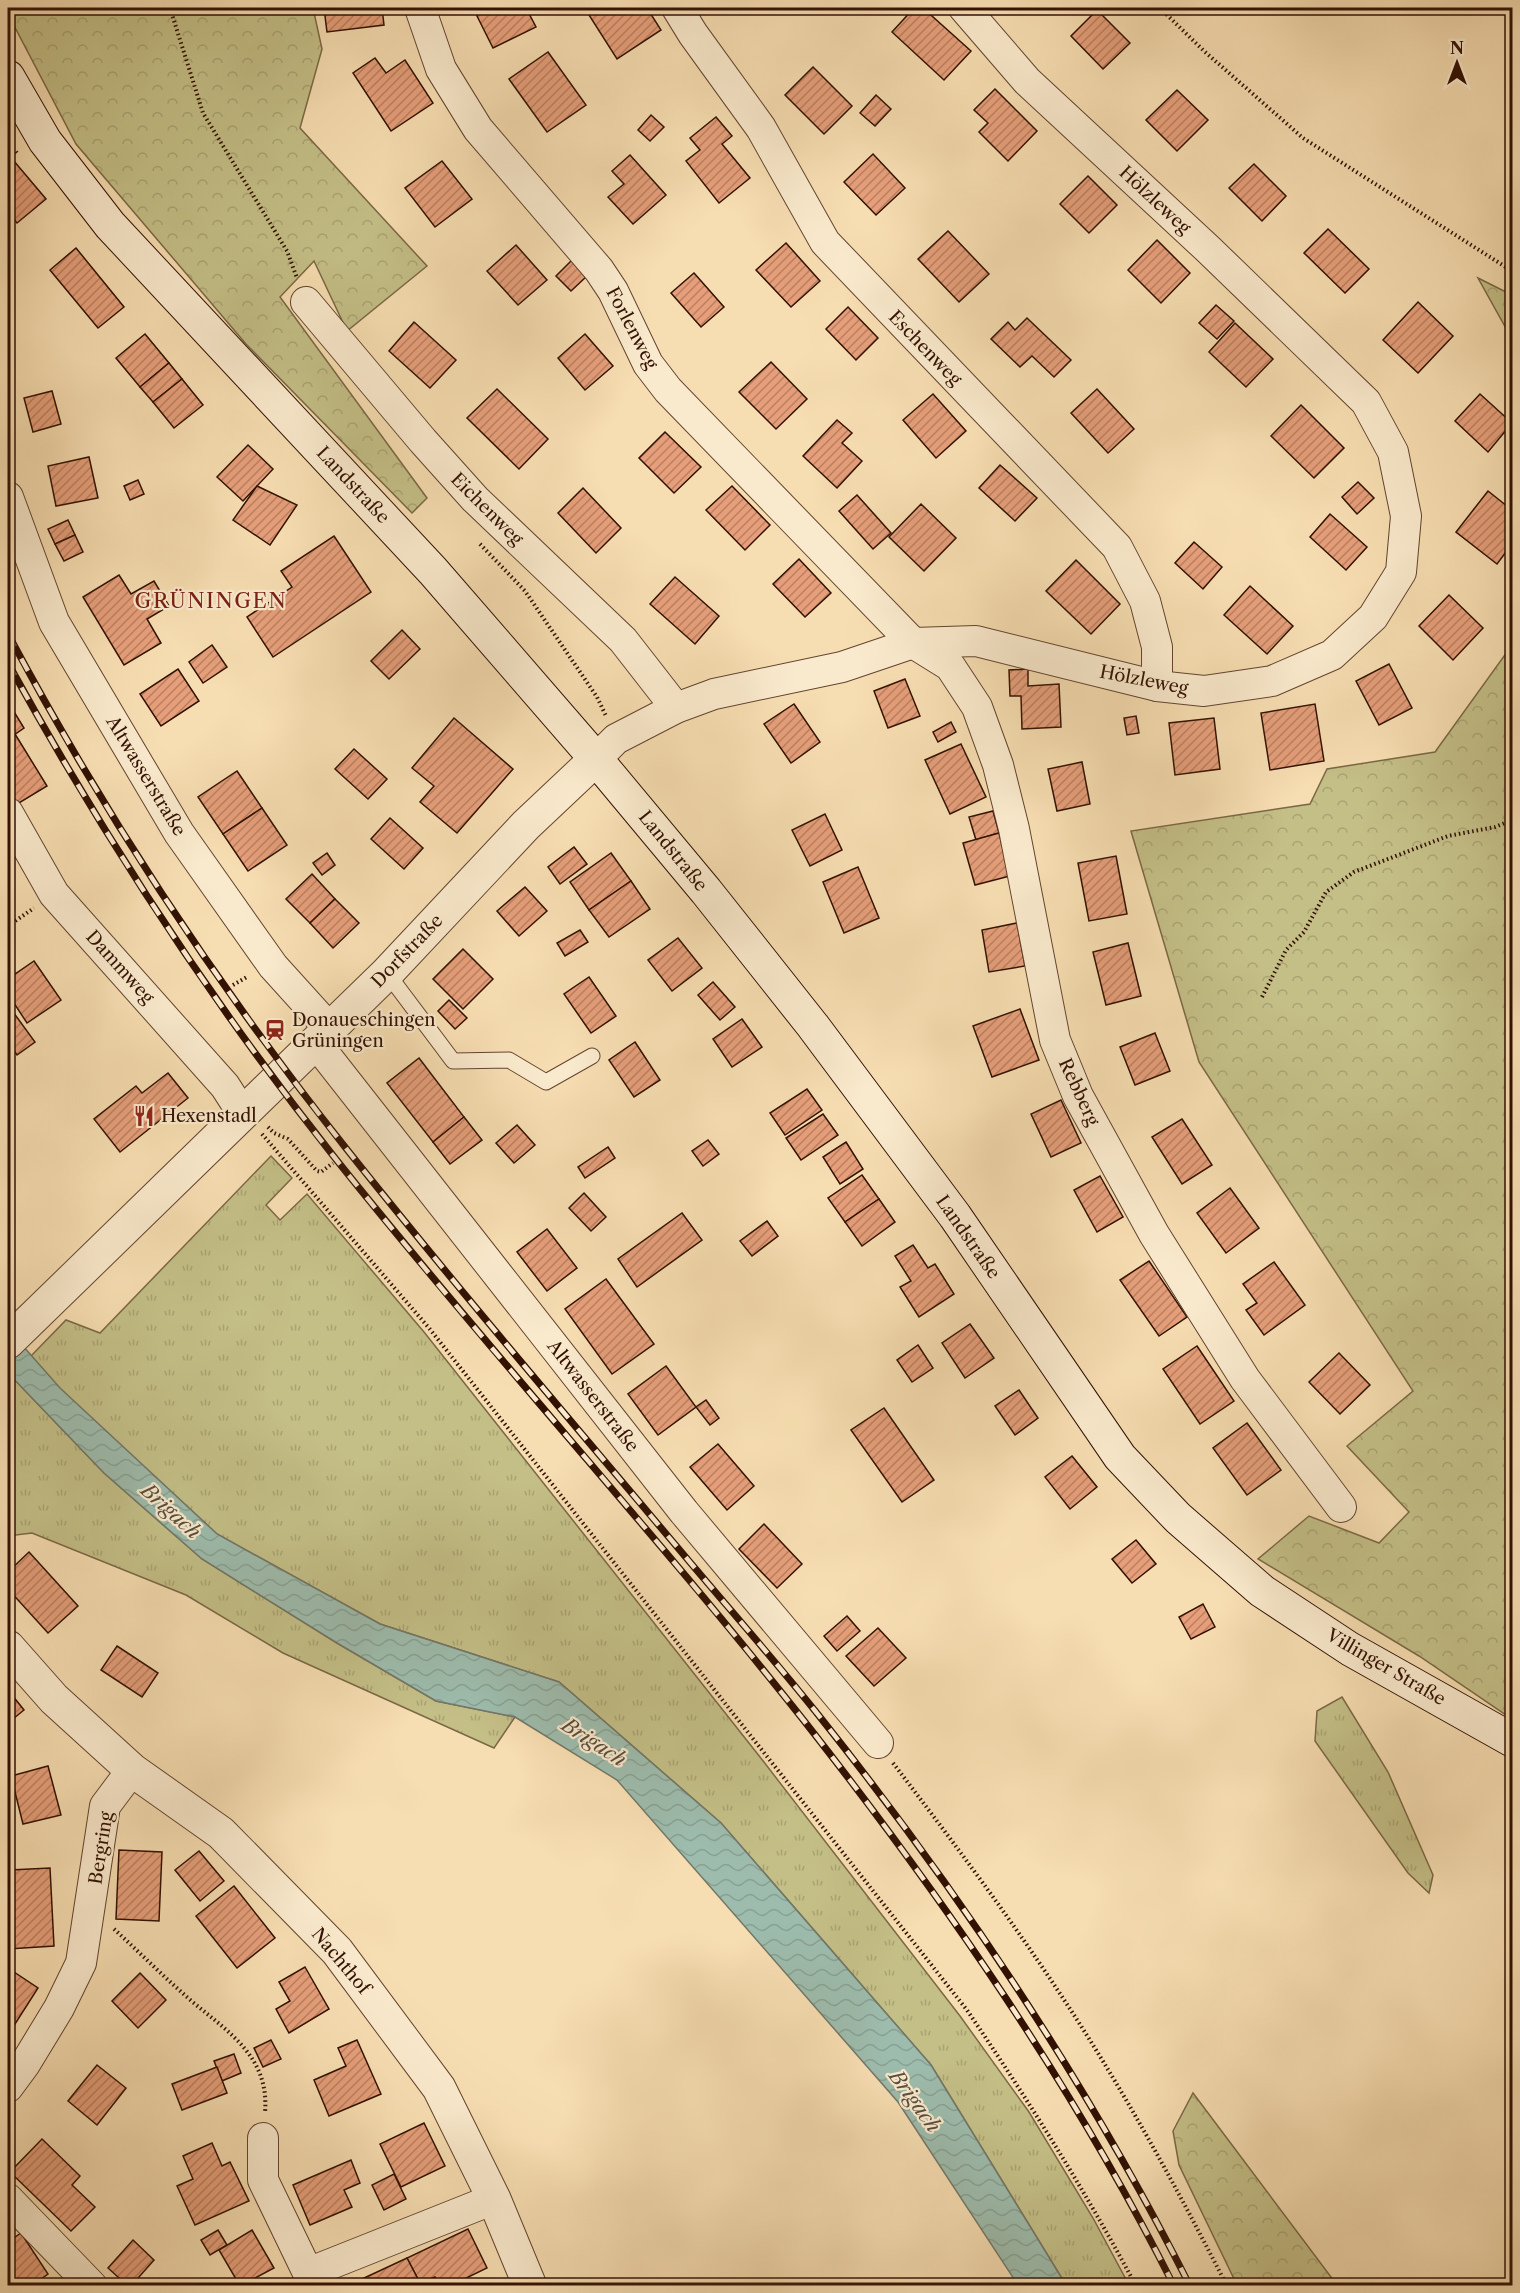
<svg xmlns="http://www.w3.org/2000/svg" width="1520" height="2293" font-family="'Libre Caslon Text',serif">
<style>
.grass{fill:url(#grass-tufts);stroke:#7b6845;stroke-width:1.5}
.forest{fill:url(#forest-crowns);stroke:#7b6845;stroke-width:1.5}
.water{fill:url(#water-waves);stroke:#727869;stroke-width:1.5}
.building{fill:url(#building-hatch);stroke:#321103;stroke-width:1.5}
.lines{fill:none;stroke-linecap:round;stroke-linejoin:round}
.service-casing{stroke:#63442f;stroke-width:17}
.minor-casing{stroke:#63442f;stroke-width:32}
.tertiary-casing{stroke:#63442f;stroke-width:35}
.secondary-casing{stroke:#321103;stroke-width:35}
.path{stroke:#321103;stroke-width:4;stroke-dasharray:1.5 3;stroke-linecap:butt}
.service{stroke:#faeacd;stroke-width:15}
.minor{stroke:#faeacd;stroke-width:30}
.tertiary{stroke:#faeacd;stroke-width:33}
.secondary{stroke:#faeacd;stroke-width:33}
.rail-casing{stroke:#321103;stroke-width:7}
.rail{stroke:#faeacd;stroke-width:4.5;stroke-dasharray:14;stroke-linecap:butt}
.labels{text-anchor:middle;stroke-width:4.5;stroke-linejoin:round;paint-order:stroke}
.street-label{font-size:18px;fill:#321103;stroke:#faeacd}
.poi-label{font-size:18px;fill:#321103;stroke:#faeacd;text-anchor:start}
.water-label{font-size:20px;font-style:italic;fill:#574d3e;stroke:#faeacd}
.quarter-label{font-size:21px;letter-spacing:1.5px;fill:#7a1f14;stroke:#faeacd}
</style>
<defs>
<pattern id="grass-tufts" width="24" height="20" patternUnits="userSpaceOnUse" patternTransform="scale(1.5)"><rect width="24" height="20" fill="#c4bf87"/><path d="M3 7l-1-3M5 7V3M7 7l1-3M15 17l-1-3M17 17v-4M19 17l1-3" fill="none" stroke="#a9a373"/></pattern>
<pattern id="forest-crowns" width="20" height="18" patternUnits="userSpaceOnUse" patternTransform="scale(1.5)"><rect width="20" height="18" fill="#c4bf87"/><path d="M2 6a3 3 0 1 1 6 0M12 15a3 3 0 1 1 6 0" fill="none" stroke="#a9a373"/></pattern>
<pattern id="water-waves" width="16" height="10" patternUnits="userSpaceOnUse" patternTransform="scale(1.5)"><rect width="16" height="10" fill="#9dbcad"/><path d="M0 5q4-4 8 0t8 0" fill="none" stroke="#88a193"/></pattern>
<pattern id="building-hatch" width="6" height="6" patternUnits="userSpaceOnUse" patternTransform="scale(1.5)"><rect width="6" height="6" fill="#e69f7a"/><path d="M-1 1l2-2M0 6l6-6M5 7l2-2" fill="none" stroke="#bb8062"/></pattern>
</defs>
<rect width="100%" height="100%" fill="#f7deb2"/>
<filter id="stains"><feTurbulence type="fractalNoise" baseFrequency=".00333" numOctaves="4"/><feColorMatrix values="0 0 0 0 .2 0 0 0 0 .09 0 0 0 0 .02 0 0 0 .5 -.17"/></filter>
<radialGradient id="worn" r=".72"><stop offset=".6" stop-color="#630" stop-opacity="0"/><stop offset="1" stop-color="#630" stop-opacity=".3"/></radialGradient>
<!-- grass -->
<g class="grass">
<polygon points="271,1156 292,1178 266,1205 280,1220 307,1194 424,1332 760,1757 960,2016 1029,2112 1093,2218 1129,2285 1066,2285 931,2065 721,1823 559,1682 380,1624 217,1534 59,1388 31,1356 66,1320 100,1333"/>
<polygon points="13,1378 104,1473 202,1559 337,1643 436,1701 515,1717 494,1748 283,1653 186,1595 32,1533 8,1536 8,1384"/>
<polygon points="1342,1697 1388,1772 1433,1875 1429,1893 1408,1873 1315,1741 1317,1711"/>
</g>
<!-- forest -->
<g class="forest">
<polygon points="8,8 313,8 322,49 300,128 427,266 347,331 314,261 280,297 427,498 412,513 246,344 76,144 8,14"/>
<polygon points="1478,278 1512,295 1512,339"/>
<polygon points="1512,645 1512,1719 1419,1656 1258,1559 1309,1516 1379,1543 1409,1512 1347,1446 1413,1391 1199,1062 1131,831 1310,804 1327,769 1435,752"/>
<polygon points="1193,2093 1337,2285 1237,2285 1179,2165 1173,2131"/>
</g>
<!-- water -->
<polygon class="water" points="8,1329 60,1388 217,1534 380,1624 559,1682 721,1823 931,2065 1066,2285 1018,2285 898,2102 617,1780 515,1717 436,1701 337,1643 202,1559 104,1473 8,1373"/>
<!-- building -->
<g class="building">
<polygon points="324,8 382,8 384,25 327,32"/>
<polygon points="473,8 526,8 536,27 493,48"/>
<polygon points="601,8 647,8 661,30 617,59 589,15"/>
<polygon points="914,8 923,8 971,51 944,80 892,32"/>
<polygon points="1097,10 1130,43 1103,69 1071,36"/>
<polygon points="548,52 586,105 547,132 509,79"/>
<polygon points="375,58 386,73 405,60 433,103 391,131 353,73"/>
<polygon points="813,67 852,106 824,134 785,95"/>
<polygon points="995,89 1037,131 1008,161 979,132 988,123 974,110"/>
<polygon points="1177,90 1208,120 1177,151 1146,120"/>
<polygon points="876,95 891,109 875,126 860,113"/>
<polygon points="651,115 664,127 650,141 638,130"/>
<polygon points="716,117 732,136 722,144 750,178 719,203 686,161 700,150 690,138"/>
<polygon points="8,154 46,199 17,223 8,212"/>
<polygon points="873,154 905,188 876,215 844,182"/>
<polygon points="630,155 666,195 633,224 608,197 624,184 612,171"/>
<polygon points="442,161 472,199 435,227 405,188"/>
<polygon points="1254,164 1286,196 1262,221 1229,188"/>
<polygon points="1088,176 1117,205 1089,233 1060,204"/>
<polygon points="1328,229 1369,269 1345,293 1304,253"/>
<polygon points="948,231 989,274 959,302 918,259"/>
<polygon points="1157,240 1190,273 1161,303 1128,270"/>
<polygon points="786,243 820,281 791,307 756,270"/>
<polygon points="516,245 547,280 518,305 487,271"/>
<polygon points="76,248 124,307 98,328 50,270"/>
<polygon points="572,260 587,276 571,291 556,276"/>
<polygon points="694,273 724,307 701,327 671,293"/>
<polygon points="1418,302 1453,336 1418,373 1383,340"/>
<polygon points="1216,305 1234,321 1217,339 1199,323"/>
<polygon points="848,307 878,338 856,360 826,329"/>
<polygon points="1027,318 1071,360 1054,377 1032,356 1020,367 991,339 1008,322 1015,330"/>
<polygon points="414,322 456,360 430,388 389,351"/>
<polygon points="1235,323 1273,359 1246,387 1209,352"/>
<polygon points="145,334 169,363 140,387 116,358"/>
<polygon points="585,334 613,366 585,390 558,358"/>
<polygon points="771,362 807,399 776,429 739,392"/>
<polygon points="169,363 182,379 153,402 140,387"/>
<polygon points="182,379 203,405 174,428 153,402"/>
<polygon points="497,389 548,439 519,469 467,418"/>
<polygon points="1097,389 1134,429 1108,453 1071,413"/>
<polygon points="52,391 61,424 33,432 24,398"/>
<polygon points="933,394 966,431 936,458 903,420"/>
<polygon points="1480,394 1512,423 1488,452 1455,421"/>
<polygon points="1301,405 1344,448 1314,478 1271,436"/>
<polygon points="837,420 852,433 842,443 862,461 837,488 803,456"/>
<polygon points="665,432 701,467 674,493 639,458"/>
<polygon points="248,445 273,469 243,501 217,477"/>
<polygon points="89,457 98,498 56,506 48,466"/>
<polygon points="1000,465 1037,498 1015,521 979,488"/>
<polygon points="138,480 144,494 130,500 124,486"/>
<polygon points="1358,482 1374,498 1357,514 1342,497"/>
<polygon points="257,486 297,505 270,545 233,520"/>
<polygon points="732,486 770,525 745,550 706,510"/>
<polygon points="583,488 621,528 596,553 558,513"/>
<polygon points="1488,491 1512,510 1512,544 1497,564 1456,532"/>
<polygon points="857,495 891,533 873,549 839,511"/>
<polygon points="921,504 956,538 924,571 889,537"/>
<polygon points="1330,514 1367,547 1346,570 1310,537"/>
<polygon points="68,520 75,535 55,544 48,529"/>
<polygon points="75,535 83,552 64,561 55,544"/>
<polygon points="334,536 371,592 273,657 247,617 292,587 281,571"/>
<polygon points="1194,542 1222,567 1203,589 1175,563"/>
<polygon points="799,559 831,593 805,617 773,584"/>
<polygon points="1076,560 1120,604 1091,634 1046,591"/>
<polygon points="119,575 131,594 154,581 169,606 147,619 161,643 124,665 83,597"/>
<polygon points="675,577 719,616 695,644 650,604"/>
<polygon points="1250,586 1293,626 1267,654 1224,615"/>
<polygon points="1449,595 1483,628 1453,660 1419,626"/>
<polygon points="402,630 420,649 389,679 371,661"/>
<polygon points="212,645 227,667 203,683 189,662"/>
<polygon points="1389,664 1412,708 1379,725 1356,681"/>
<polygon points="178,669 199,701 161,726 140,694"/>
<polygon points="1028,669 1028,686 1059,684 1061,727 1022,729 1021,696 1010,696 1009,670"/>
<polygon points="905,679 920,716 888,728 874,691"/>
<polygon points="8,702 24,728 8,739"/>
<polygon points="794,704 820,742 791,763 764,724"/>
<polygon points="1315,704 1324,761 1270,770 1261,713"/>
<polygon points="1136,716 1139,733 1127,735 1124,718"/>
<polygon points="454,718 513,769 457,833 420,802 434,786 412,768"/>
<polygon points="1214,718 1220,769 1175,775 1169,723"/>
<polygon points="951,722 956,732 938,742 933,732"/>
<polygon points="15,734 47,786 14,806 8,795 8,739"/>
<polygon points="961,744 986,797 950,814 925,760"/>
<polygon points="354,749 387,779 368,799 335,769"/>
<polygon points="1082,762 1090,804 1057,811 1048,769"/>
<polygon points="237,771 262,808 223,834 198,797"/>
<polygon points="262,808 287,845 248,871 223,834"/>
<polygon points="993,811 999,833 976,840 969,817"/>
<polygon points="825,814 842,850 810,866 792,830"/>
<polygon points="390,818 423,848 404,869 371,839"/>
<polygon points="999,833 1010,876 975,885 963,843"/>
<polygon points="574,847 587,864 560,884 548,867"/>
<polygon points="327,853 335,865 322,875 313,863"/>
<polygon points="611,853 631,881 589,910 570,882"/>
<polygon points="1116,856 1127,914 1089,921 1078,863"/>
<polygon points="858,867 879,918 844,933 823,882"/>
<polygon points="312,874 335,899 310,923 286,899"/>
<polygon points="631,881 650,909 609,937 589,910"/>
<polygon points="525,887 547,911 519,936 497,911"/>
<polygon points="335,899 359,923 333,948 310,923"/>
<polygon points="1017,923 1025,966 989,972 982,930"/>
<polygon points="580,930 588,942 565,956 557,943"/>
<polygon points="678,938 702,968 672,991 648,960"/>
<polygon points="1128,943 1141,996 1106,1005 1093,952"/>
<polygon points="463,949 493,979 463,1009 433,979"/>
<polygon points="34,961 61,1000 27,1023 8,994 8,979"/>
<polygon points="589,977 616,1016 591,1033 564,994"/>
<polygon points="713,982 735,1007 720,1020 698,995"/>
<polygon points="449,1000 467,1018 455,1029 438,1011"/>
<polygon points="8,1005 35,1042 17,1055 8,1042"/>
<polygon points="1020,1009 1039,1060 992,1077 973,1026"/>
<polygon points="742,1019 762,1047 732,1067 713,1039"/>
<polygon points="1155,1033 1170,1071 1135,1085 1120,1047"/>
<polygon points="635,1042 660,1080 634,1097 609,1060"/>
<polygon points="419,1058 464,1117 433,1142 387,1083"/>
<polygon points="168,1073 188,1098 120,1152 94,1119 136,1086 142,1093"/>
<polygon points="807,1089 822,1110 785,1135 770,1113"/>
<polygon points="1061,1100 1081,1143 1051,1157 1031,1114"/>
<polygon points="823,1114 838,1135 801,1160 786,1138"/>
<polygon points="464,1117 482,1140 450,1164 433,1142"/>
<polygon points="1182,1119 1212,1165 1182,1184 1152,1137"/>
<polygon points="517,1125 535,1145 514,1163 496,1143"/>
<polygon points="708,1140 719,1154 703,1166 692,1151"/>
<polygon points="846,1142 863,1169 840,1184 823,1157"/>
<polygon points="608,1147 615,1158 585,1178 578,1167"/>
<polygon points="862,1175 879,1199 845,1222 828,1198"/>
<polygon points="1100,1176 1123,1217 1097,1232 1074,1190"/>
<polygon points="1230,1188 1259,1228 1226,1253 1197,1213"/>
<polygon points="584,1193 606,1217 591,1231 569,1208"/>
<polygon points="879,1199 895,1222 862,1246 845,1222"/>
<polygon points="682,1213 702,1240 637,1287 618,1259"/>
<polygon points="767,1221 778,1236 752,1256 740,1241"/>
<polygon points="547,1229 577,1268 547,1291 517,1252"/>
<polygon points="913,1245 928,1268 935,1264 954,1294 919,1317 900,1287 911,1281 895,1256"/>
<polygon points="1149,1261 1187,1317 1159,1336 1120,1280"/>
<polygon points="1274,1262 1305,1305 1264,1335 1246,1310 1257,1303 1243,1284"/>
<polygon points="606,1279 654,1344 612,1374 565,1309"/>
<polygon points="970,1324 994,1358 965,1378 942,1343"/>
<polygon points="918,1345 933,1368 912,1382 897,1360"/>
<polygon points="1197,1346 1234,1401 1200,1424 1163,1369"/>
<polygon points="1339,1353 1370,1385 1340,1414 1309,1382"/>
<polygon points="666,1366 696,1407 658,1435 628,1394"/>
<polygon points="1019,1390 1038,1418 1015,1435 995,1406"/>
<polygon points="706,1400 719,1418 710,1425 696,1407"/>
<polygon points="884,1408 934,1480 902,1502 851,1430"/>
<polygon points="1247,1423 1281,1470 1247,1495 1213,1448"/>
<polygon points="718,1444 754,1486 727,1510 690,1467"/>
<polygon points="1072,1456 1097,1487 1070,1509 1045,1477"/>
<polygon points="764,1524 802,1564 777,1588 739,1549"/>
<polygon points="1136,1540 1156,1564 1132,1583 1112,1559"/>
<polygon points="29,1552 78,1606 48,1633 8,1589 8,1572"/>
<polygon points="1203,1604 1215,1627 1191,1639 1179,1617"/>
<polygon points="847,1616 860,1631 837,1651 824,1636"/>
<polygon points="878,1628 906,1658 874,1686 846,1656"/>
<polygon points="117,1646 158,1673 142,1697 101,1670"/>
<polygon points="8,1690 24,1710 8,1723"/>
<polygon points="48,1766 61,1815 23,1824 11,1776"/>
<polygon points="119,1850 162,1852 159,1921 116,1919"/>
<polygon points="199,1851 224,1881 200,1901 175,1870"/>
<polygon points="50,1868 54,1946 8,1949 8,1882 11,1882 10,1870"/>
<polygon points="234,1886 275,1938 237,1968 196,1916"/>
<polygon points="305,1967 329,2009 289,2033 276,2009 290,2001 279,1982"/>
<polygon points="8,1968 38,1988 8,2035"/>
<polygon points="140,1973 166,2000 138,2028 112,2001"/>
<polygon points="271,2040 281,2059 263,2067 254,2048"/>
<polygon points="357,2040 381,2094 329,2116 314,2080 346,2066 338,2048"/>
<polygon points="234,2054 241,2073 222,2081 214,2061"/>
<polygon points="97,2065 126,2088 97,2125 68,2101"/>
<polygon points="217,2067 227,2093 182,2110 172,2084"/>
<polygon points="424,2123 445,2166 401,2187 380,2144"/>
<polygon points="42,2139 80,2176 72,2185 95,2207 71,2231 10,2172"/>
<polygon points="212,2143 222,2166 230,2162 249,2201 195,2225 177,2186 193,2179 183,2156"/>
<polygon points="351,2160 360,2183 344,2190 352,2207 310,2225 293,2185"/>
<polygon points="394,2174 406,2199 384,2210 372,2185"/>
<polygon points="468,2229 487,2268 450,2286 439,2286 435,2277 420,2283 407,2258"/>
<polygon points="218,2230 227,2245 210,2255 201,2240"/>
<polygon points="252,2230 274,2268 240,2286 219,2250"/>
<polygon points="21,2233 48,2274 31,2286 13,2286 8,2277 8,2242"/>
<polygon points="133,2240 154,2260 131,2286 128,2286 108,2268"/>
<polygon points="407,2258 420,2283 415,2286 347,2286"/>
</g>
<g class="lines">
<defs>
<polyline id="service" points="387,973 453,1061 509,1060 546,1082 592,1056"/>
<g id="minor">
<polyline points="420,8 441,69 478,129 599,270 613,291 648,364 668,390 913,643 950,666 977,707 998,765 1014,829 1055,1040 1078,1096 1154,1234 1245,1379 1341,1507"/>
<polyline points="677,8 693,34 761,128 825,242 1117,547 1145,601 1157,647 1157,686"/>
<polyline points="306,302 423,441 475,499 623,640 676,708"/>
<polyline points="8,497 54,622 179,833 273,966 330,1029"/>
<polyline points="596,759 616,739 676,708 714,694 842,667 913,643 976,641 1157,686 1204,691 1272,681 1332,655 1373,617 1401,572 1406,516 1393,452 1366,402 1208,249 1027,81 964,8"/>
<polyline points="8,813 54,894 225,1086 243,1114"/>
<polyline points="316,1043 684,1512 878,1743"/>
<polyline points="8,2087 25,2064 59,2008 81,1963 105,1806 132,1770"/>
<polyline points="263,2138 263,2180 308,2273 494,2199"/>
<polyline points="8,2199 92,2286"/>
</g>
<g id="tertiary">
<polyline points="8,1342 387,973 526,825 596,759"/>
<polyline points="8,1647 54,1699 132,1770 221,1833 337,1951 439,2088 494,2199 530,2286"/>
</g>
<polyline id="secondary" points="8,77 45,141 110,225 433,571 596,759 706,891 813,1026 955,1216 1120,1457 1178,1518 1262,1591 1350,1649 1512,1740"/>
</defs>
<!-- service casing -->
<use href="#service" class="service-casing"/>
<!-- minor casing -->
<use href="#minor" class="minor-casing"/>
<!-- tertiary casing -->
<use href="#tertiary" class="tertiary-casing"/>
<!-- secondary casing -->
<use href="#secondary" class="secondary-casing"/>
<!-- path -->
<g class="path">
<polyline points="170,8 203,113 287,251 297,278"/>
<polyline points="1160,8 1204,51 1303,138 1512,271"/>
<polyline points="10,145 17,153"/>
<polyline points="480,544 525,591 597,697 606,716"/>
<polyline points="8,926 34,908"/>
<polyline points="233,985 247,977"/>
<polyline points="1262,997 1286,950 1304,932 1326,892 1354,872 1448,836 1495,827 1512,820"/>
<polyline points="268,1127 274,1133 288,1139 317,1171 321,1172 333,1163"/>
<path d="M262 1134 429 1328 967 2010C1028 2100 1085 2190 1136 2286"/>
<path d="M893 1763C967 1860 1041 1959 1104 2063 1148 2135 1188 2210 1227 2286"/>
<path d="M114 1929C139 1952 163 1976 188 1998 226 2031 270 2055 265 2113"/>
</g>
<!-- service -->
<use href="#service" class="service"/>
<!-- minor -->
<use href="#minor" class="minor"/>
<!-- tertiary -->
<use href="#tertiary" class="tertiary"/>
<!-- secondary -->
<use href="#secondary" class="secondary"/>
<defs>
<g id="rail">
<path d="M8 634C104 814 218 987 345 1147 453 1283 566 1415 678 1548 724 1603 772 1657 816 1712 959 1891 1087 2082 1190 2286"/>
<path d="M8 663C103 836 212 1003 335 1158 487 1349 653 1530 805 1722 944 1899 1073 2085 1174 2286"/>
</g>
</defs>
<!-- rail casing -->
<use href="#rail" class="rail-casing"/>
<!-- rail -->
<use href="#rail" class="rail"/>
</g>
<!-- icons -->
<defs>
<symbol id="station-bare" viewBox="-9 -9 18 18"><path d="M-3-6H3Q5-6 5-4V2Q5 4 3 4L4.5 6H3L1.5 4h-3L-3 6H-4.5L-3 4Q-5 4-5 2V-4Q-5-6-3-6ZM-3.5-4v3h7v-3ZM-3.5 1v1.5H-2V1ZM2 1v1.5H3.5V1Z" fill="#8f2418" stroke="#faeacd" stroke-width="2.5" paint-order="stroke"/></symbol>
<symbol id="restaurant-bare" viewBox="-9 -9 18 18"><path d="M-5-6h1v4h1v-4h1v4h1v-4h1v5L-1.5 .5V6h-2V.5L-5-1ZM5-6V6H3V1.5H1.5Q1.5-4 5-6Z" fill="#8f2418" stroke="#faeacd" stroke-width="2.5" paint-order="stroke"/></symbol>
</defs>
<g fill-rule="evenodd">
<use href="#station-bare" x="260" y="1015" width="30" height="30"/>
<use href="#restaurant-bare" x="129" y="1101" width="30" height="30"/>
</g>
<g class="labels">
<!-- street labels -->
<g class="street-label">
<text transform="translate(1155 200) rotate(43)" y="6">Hölzleweg</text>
<text transform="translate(632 328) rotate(62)" y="6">Forlenweg</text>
<text transform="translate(925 348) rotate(46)" y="6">Eschenweg</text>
<text transform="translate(353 485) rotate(47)" y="6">Landstraße</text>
<text transform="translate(487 509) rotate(45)" y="6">Eichenweg</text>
<text transform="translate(1144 680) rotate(11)" y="6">Hölzleweg</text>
<text transform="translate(146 776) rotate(59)" y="6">Altwasserstraße</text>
<text transform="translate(673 851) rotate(51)" y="6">Landstraße</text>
<text transform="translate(407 951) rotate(-46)" y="6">Dorfstraße</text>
<text transform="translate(120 967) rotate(48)" y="6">Dammweg</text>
<text transform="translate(1079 1092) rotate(65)" y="6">Rebberg</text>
<text transform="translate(968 1237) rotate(55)" y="6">Landstraße</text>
<text transform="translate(593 1396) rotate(52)" y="6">Altwasserstraße</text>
<text transform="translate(1386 1667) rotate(30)" y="6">Villinger Straße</text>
<text transform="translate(101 1848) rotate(-81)" y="6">Bergring</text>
<text transform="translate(341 1961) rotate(50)" y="6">Nachthof</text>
</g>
<!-- poi labels -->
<g class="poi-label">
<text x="292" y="1026">Donaueschingen<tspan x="292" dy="21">Grüningen</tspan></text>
<text x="161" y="1122">Hexenstadl</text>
</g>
<!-- water labels -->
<g class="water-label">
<text transform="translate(171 1511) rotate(42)" y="7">Brigach</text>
<text transform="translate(594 1742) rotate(33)" y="7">Brigach</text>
<text transform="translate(915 2101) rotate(54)" y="7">Brigach</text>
</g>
<!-- quarter labels -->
<g class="quarter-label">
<text x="211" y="608">GRÜNINGEN</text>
</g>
</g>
<!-- margin -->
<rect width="1520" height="2293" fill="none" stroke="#f7deb2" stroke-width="30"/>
<rect x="9" y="9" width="1502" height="2275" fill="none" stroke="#321103" stroke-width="3"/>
<rect x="15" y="15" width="1490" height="2263" fill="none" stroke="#321103" stroke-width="1.5"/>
<!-- north arrow -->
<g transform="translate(1457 63)" stroke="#faeacd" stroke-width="4.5" paint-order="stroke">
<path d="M0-4.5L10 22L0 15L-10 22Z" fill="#321103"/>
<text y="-9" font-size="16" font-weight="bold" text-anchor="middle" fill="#321103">N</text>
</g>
<rect width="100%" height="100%" filter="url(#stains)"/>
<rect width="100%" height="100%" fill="url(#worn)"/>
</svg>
